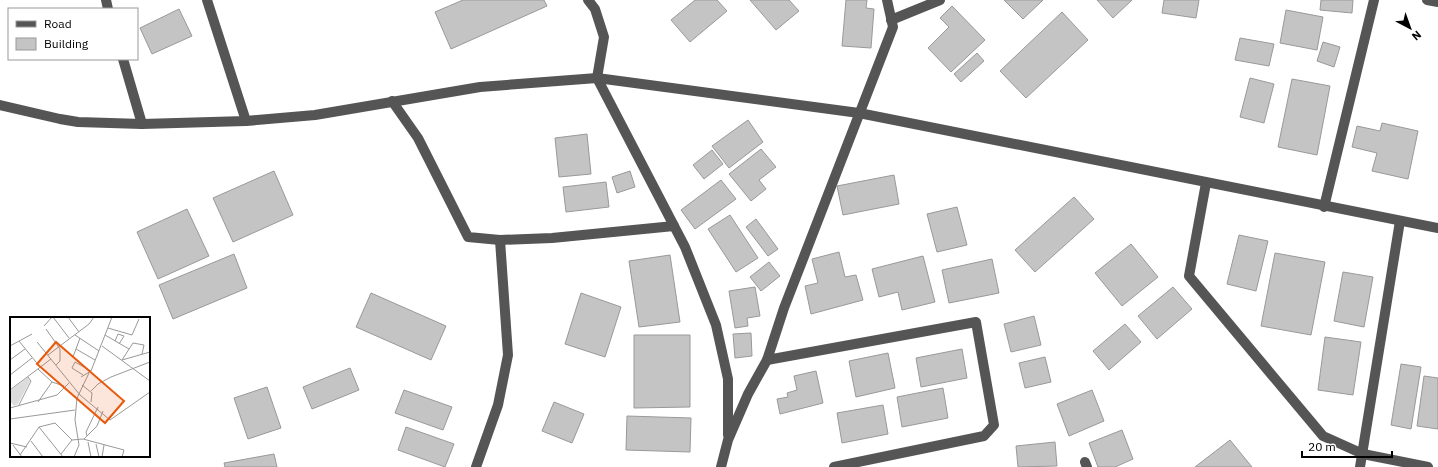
<svg xmlns="http://www.w3.org/2000/svg" width="1438" height="467" font-family="'IBM Plex Sans',sans-serif">
<style>
.building{fill:#c4c4c4;stroke:#999}
.lines{fill:none;stroke-linecap:round;stroke-linejoin:round}
.minor{stroke:#555;stroke-width:10}
.inset-road{fill:none;stroke:#999;stroke-width:1}
.view{fill:#e8590c;fill-opacity:0.15;stroke:#e8590c;stroke-width:2}
.inset-edge{fill:none;stroke:#000;stroke-width:2}
</style>
<rect width="100%" height="100%" fill="#fff"/>
<!-- building -->
<g class="building">
<polygon points="463,0 544,0 547,6 451,49 435,12"/>
<polygon points="695,0 717,0 727,11 690,42 671,20"/>
<polygon points="750,0 789,0 799,11 776,30"/>
<polygon points="846,0 867,0 866,8 874,9 871,48 842,46"/>
<polygon points="1004,0 1043,0 1023,19"/>
<polygon points="1097,0 1132,0 1113,18"/>
<polygon points="1164,0 1199,0 1196,18 1162,13"/>
<polygon points="1321,0 1353,0 1352,13 1320,10"/>
<polygon points="952,6 985,40 951,72 928,48 949,27 940,18"/>
<polygon points="179,9 192,36 152,54 140,28"/>
<polygon points="1286,10 1323,17 1317,50 1280,43"/>
<polygon points="1062,12 1088,40 1026,98 1000,71"/>
<polygon points="1240,38 1274,44 1269,66 1235,60"/>
<polygon points="1323,42 1340,47 1334,67 1317,61"/>
<polygon points="977,53 984,61 961,82 954,74"/>
<polygon points="1250,78 1274,84 1264,123 1240,117"/>
<polygon points="1292,79 1330,86 1317,155 1278,147"/>
<polygon points="748,120 763,142 729,168 712,146"/>
<polygon points="1382,123 1418,131 1408,179 1372,171 1377,153 1352,147 1357,126 1380,131"/>
<polygon points="587,134 591,174 559,177 555,138"/>
<polygon points="761,149 776,167 759,180 766,189 751,201 729,174"/>
<polygon points="712,150 723,164 704,179 693,165"/>
<polygon points="274,171 293,215 233,242 213,198"/>
<polygon points="630,171 635,187 617,193 612,177"/>
<polygon points="894,175 899,204 843,215 837,186"/>
<polygon points="721,180 736,199 695,229 681,210"/>
<polygon points="606,182 609,207 566,212 563,187"/>
<polygon points="1074,197 1094,219 1035,272 1015,250"/>
<polygon points="957,207 967,245 937,252 927,214"/>
<polygon points="187,209 209,256 158,279 137,232"/>
<polygon points="730,215 758,258 736,272 708,229"/>
<polygon points="756,219 778,249 768,256 746,227"/>
<polygon points="1239,235 1268,241 1256,291 1227,284"/>
<polygon points="1131,244 1158,277 1122,306 1095,273"/>
<polygon points="839,252 845,277 856,275 863,300 811,314 805,286 818,283 812,259"/>
<polygon points="1275,253 1325,262 1311,335 1261,326"/>
<polygon points="234,254 247,288 173,319 159,285"/>
<polygon points="670,255 680,322 639,327 629,261"/>
<polygon points="923,256 935,302 902,310 898,292 879,297 872,269"/>
<polygon points="992,259 999,293 949,303 942,270"/>
<polygon points="769,262 780,276 761,291 750,277"/>
<polygon points="1343,272 1373,277 1364,327 1334,321"/>
<polygon points="755,287 760,316 747,318 748,326 735,328 729,291"/>
<polygon points="1173,287 1192,309 1157,339 1138,316"/>
<polygon points="371,293 446,326 431,360 356,327"/>
<polygon points="581,293 621,307 605,357 565,344"/>
<polygon points="1034,316 1041,345 1011,352 1004,324"/>
<polygon points="1125,324 1141,342 1109,370 1093,351"/>
<polygon points="751,333 752,356 735,358 733,334"/>
<polygon points="634,335 690,335 690,407 634,408"/>
<polygon points="1325,337 1361,342 1353,395 1318,390"/>
<polygon points="962,349 967,378 921,387 916,358"/>
<polygon points="888,353 895,388 856,397 849,361"/>
<polygon points="1045,357 1051,382 1025,388 1019,363"/>
<polygon points="1401,364 1421,367 1411,429 1391,425"/>
<polygon points="350,368 359,390 312,409 303,387"/>
<polygon points="816,371 823,403 780,414 777,399 788,397 787,393 797,390 794,376"/>
<polygon points="1424,376 1438,378 1438,429 1417,426"/>
<polygon points="267,387 281,428 248,439 234,398"/>
<polygon points="943,388 948,418 902,427 897,397"/>
<polygon points="404,390 452,407 443,430 395,413"/>
<polygon points="1092,390 1104,421 1069,436 1057,404"/>
<polygon points="554,402 584,414 572,443 542,431"/>
<polygon points="883,405 888,434 842,443 837,413"/>
<polygon points="627,416 691,418 690,452 626,450"/>
<polygon points="406,427 454,444 445,467 398,450"/>
<polygon points="1122,430 1133,459 1115,467 1098,467 1089,443"/>
<polygon points="1230,440 1252,467 1195,467"/>
<polygon points="1055,442 1057,466 1018,467 1016,446"/>
<polygon points="274,454 277,467 225,467 224,463"/>
</g>
<g class="lines">
<!-- minor -->
<g class="minor">
<polyline points="106,0 108,9"/>
<polyline points="207,0 246,121"/>
<polyline points="588,0 595,9 604,37 597,78 685,247 716,325 728,379 728,435"/>
<polyline points="1427,0 1438,2"/>
<polyline points="891,20 940,0"/>
<polyline points="123,59 142,124"/>
<polyline points="392,101 418,138 468,237 500,240 552,238 674,226"/>
<polyline points="0,105 60,119 78,122 142,124 246,121 315,115 480,87 597,78 859,113 1438,228"/>
<polyline points="1206,183 1189,276 1323,436 1363,454 1428,467"/>
<polyline points="1324,207 1374,0"/>
<polyline points="767,360 976,322 994,425 984,436 834,467"/>
<polyline points="1085,462 1087,467"/>
<polyline points="476,467 498,405 508,355 500,240"/>
<polyline points="721,467 728,440 748,394 767,360 784,308 893,27 887,0"/>
<polyline points="1360,467 1400,221"/>
</g>
</g>
<!-- overview -->
<g transform="translate(10 317)">
<rect width="140" height="140" fill="#fff"/>
<path d="M18 60 20 64 8 87 4 89 0 84V74Z" fill="#dcdcdc"/>
<path class="inset-road" d="M43 0 59 21M58 0 69 15M34 9 42 0M98 11 122 18 129 2M36 12 50 32V44L46 48M65 18 89 34M95 18 119 32M9 24 30 50M105 24 108 17 114 19 109 27M27 25 70 78 100 103 140 75M0 29 22 17M92 29 140 64M66 32 85 43M38 38 79 7 84 0M63 40 70 21M0 43 15 32M112 43 123 26 134 28 132 37M112 43 140 35M28 52 42 65 54 69M0 58 22 41M73 58 62 51 65 45 81 54M71 60 81 54 102 0M72 68 82 76 81 85M0 73 41 42M81 74 88 67 101 60 140 45M28 85 42 65M9 88 21 64 18 60M0 91 47 78 59 66M0 102 65 93M29 110 53 140M77 119 76 115 88 90M74 122 87 109 93 94M21 124 33 140M78 125 81 140M0 126 17 130M86 127 89 140M3 128 12 140M51 137 62 123M10 138 29 110 45 106 62 123 73 122 114 133 112 140M64 140 69 128 65 103 67 81 79 56M92 140 94 128"/>
<path class="view" d="M46 25 114 84 95 106 27 47Z"/>
<rect width="140" height="140" class="inset-edge"/>
</g>
<!-- legend -->
<rect x="8" y="8" width="130" height="52" fill="#ffffff" stroke="#999999"/>
<rect x="16" y="21" width="20" height="6" fill="#555555" stroke="#999999"/>
<text x="44" y="28" font-size="12" fill="#000000">Road</text>
<rect x="16" y="38" width="20" height="12" fill="#c4c4c4" stroke="#999999"/>
<text x="44" y="48" font-size="12" fill="#000000">Building</text>
<!-- north arrow -->
<g transform="translate(1410 28) rotate(139)" stroke="#ffffff" stroke-width="3" paint-order="stroke">
<path d="M0-3L7 15L0 10L-7 15Z" fill="#000000"/>
<text y="-6" font-size="11" font-weight="bold" text-anchor="middle" fill="#000000">N</text>
</g>
<!-- scale -->
<path d="M1302 451v6h90v-6" fill="none" stroke="#000000" stroke-width="2"/>
<text x="1308" y="451" font-size="12" fill="#000000" stroke="#ffffff" stroke-width="3" paint-order="stroke">20 m</text>
</svg>
